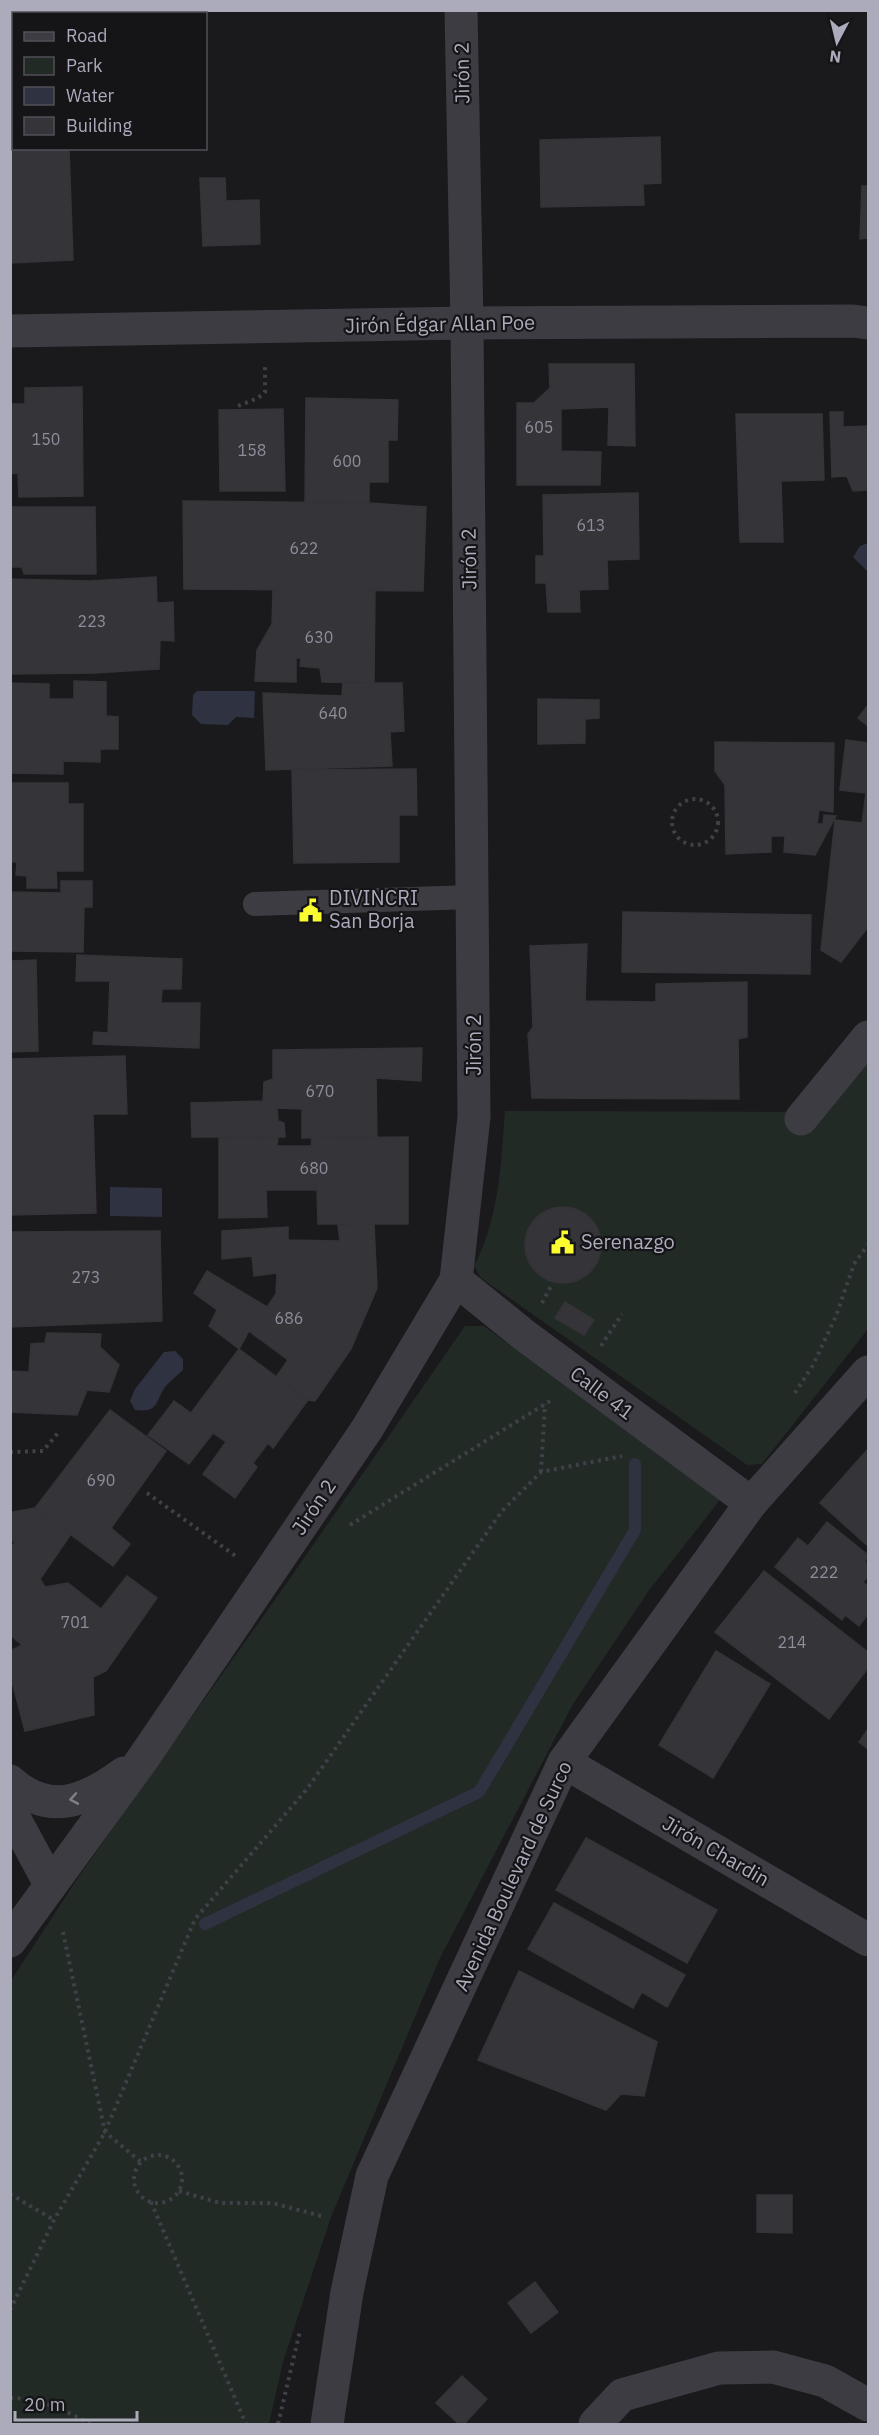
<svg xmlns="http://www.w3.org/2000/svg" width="879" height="2435" font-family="'IBM Plex Sans',sans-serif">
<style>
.green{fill:#212a25}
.water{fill:#2e3241}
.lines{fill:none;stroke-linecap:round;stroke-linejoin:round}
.stream{stroke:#2e3241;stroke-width:12}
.building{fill:#353438;stroke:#353338;stroke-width:1.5}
.path{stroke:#404048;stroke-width:4;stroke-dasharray:3 4.5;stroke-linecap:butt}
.service{stroke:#3d3c43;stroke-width:24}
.minor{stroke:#3d3c43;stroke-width:33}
.tertiary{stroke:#3d3c43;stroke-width:33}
.oneway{stroke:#807f8c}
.labels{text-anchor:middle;stroke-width:4.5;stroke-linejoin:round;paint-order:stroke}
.number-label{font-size:16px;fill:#8e8d9b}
.street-label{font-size:20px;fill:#acabbc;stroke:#151417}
.poi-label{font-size:20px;fill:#acabbc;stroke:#151417;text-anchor:start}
</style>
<rect width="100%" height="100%" fill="#1a191c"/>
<!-- green -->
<g class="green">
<path d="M868 1060V1329L762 1464 747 1465 481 1278 474 1266C499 1219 501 1163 505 1111L828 1112Z"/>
<polygon points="465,1326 484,1326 720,1500 650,1589 573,1704 439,1960 331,2217 283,2362 269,2424 11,2424 10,1982 79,1876 286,1584"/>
</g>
<!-- water -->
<g class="water">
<polygon points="868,543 868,572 853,557 860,546"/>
<polygon points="197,691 255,691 254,718 236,717 228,725 201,724 192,715 193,695"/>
<polygon points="110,1187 162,1188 162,1217 110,1216"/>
<path d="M175 1351 183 1359V1370C177 1376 170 1381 165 1387 155 1402 159 1413 135 1410L130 1401 135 1389 164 1352Z"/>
</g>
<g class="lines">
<!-- stream -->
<polyline class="stream" points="205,1924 479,1792 635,1530 635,1464"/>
</g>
<!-- building -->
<g class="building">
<polygon points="660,137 661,183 643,184 644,205 541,207 540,140"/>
<polygon points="14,142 14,148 69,148 73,260 10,263 10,143"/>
<polygon points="200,178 225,178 226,201 259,200 260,244 203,246"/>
<polygon points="862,186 868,186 868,238 860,239"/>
<polygon points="549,364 634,364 635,446 608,445 609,407 561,409 561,451 601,452 600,485 517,485 517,403 534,403 550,388"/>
<polygon points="82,387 83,496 19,497 18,473 10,474 10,404 25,404 25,388"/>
<polygon points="306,398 398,400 397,440 388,440 388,482 369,482 369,503 305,502"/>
<polygon points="283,409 285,491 220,491 219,410"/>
<polygon points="830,412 843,412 843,427 868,426 868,490 853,491 847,476 832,477"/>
<polygon points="736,414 822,414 824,480 781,481 783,542 740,542"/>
<polygon points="638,493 639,559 607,560 608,589 579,590 580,612 548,612 546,583 536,583 536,556 544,556 543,495"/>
<polygon points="183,501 369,503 426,507 423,591 184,589"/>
<polygon points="10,507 95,507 96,574 24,574 22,567 10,567"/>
<polygon points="156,577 157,603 173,602 174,641 160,640 159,669 94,673 10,674 10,579 90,581"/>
<polygon points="273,590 375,590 374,683 322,682 320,668 300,666 301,658 296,658 296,682 255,681 257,650 272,624"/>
<polygon points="74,681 106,682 106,716 118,717 118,749 100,749 100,762 63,761 63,774 10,773 10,683 49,684 49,699 74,699"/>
<polygon points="343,683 402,683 404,731 390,732 392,766 266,770 263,693 342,696"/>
<polygon points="538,699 599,700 599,718 585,719 585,743 538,744"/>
<polygon points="868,705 868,726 858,718"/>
<polygon points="846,740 868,743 868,927 841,962 821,950 835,820 862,823 866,793 840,790"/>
<polygon points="715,742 834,743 833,812 819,810 817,824 823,824 824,815 836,816 815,855 784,852 785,836 771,836 771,852 726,854 725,785 715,771"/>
<polygon points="416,769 417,815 399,815 399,862 294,863 292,770"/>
<polygon points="10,783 68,783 68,804 83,804 83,871 56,871 57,888 27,888 27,876 16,875 17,862 10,862"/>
<polygon points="61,881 92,881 92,907 84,907 83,952 10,951 10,892 61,893"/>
<polygon points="623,912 811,915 810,974 622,972"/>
<polygon points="587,944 585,1001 656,1002 656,984 747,982 747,1037 738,1039 739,1099 532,1098 528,1034 533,1027 530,946"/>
<polygon points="77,955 182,959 181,989 162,989 161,1003 200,1003 199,1048 93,1044 94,1032 108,1033 110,981 76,981"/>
<polygon points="36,960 38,1051 10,1052 10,961"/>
<polygon points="422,1048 421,1081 376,1078 377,1137 302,1138 302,1109 277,1108 278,1121 284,1123 285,1137 192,1137 191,1103 263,1101 264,1082 273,1079 273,1050"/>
<polygon points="125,1056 127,1114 93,1114 96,1213 10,1215 10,1059"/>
<polygon points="278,1137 277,1146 311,1146 312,1138 408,1137 408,1224 318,1224 317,1190 266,1190 267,1217 219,1218 219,1138"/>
<circle cx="563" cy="1245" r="38"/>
<polygon points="374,1224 377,1288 351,1349 315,1401 308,1400 276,1377 288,1360 249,1331 239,1349 209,1326 217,1310 194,1293 207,1271 267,1307 276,1294 277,1273 254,1276 252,1256 222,1259 222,1231 288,1227 288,1240 340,1241 338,1225"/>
<polygon points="160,1231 162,1321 10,1327 10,1232"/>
<polygon points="565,1302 594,1320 584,1335 555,1318"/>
<polygon points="47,1333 101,1334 100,1347 119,1365 109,1392 87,1390 77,1415 10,1412 10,1371 29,1372 31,1344 45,1343"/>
<polygon points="239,1349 308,1400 273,1448 268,1443 253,1463 257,1467 235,1498 203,1474 226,1442 213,1433 189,1464 148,1435 174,1401 191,1413"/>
<polygon points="110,1410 166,1451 111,1528 130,1544 113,1566 35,1508"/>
<polygon points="868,1449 868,1546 820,1503"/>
<polygon points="35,1508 71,1534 40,1579 45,1587 68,1583 101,1609 127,1576 157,1598 106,1671 93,1677 94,1715 25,1731 10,1674 10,1651 22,1645 10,1635 10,1549 15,1542 10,1539 10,1515 13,1512"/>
<polygon points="827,1522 868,1555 865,1562 868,1565 868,1576 863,1582 868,1586 868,1614 859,1626 845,1615 842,1620 775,1567 798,1538 808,1546"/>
<polygon points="764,1571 868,1652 868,1668 829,1719 715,1632"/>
<polygon points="716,1651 770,1684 713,1778 659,1745"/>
<polygon points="868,1729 868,1749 859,1742"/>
<polygon points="586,1838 717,1910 687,1963 556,1890"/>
<polygon points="554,1903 685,1975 667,2007 642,1992 633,2008 528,1949"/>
<polygon points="519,1971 657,2042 644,2096 621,2094 606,2110 478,2060"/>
<polygon points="757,2195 792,2195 792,2233 757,2232"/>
<polygon points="535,2282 558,2312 531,2333 508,2303"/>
<polygon points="462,2376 487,2399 464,2424 459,2424 436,2403"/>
</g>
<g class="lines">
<!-- path -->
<g class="path">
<polyline points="238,406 258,398 265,392 265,363"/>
<circle cx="695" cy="822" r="23"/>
<polyline points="542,1303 551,1286"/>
<polyline points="601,1346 622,1314"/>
<polyline points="795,1393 813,1365 836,1316 854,1264 868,1245"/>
<polyline points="10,1452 43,1451 58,1433"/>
<polyline points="541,1472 545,1404"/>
<polyline points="147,1493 237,1557"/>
<polyline points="350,1525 550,1401"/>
<polyline points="63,1932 105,2132 141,2162"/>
<circle cx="158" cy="2179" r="24"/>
<polyline points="179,2191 220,2203 272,2203 325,2217"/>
<polyline points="10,2194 54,2220"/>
<polyline points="151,2202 246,2424"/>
<polyline points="10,2310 54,2220 105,2132 195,1919 307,1789 502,1511 541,1472 622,1456"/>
<path d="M10 2398C38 2398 67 2411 90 2424"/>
<polyline points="278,2424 300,2331"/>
</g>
<!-- service -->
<polyline class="service" points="255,904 473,897"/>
<!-- minor -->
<g class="minor">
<polyline points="10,331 467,323 853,321 868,323"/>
<polyline points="801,1119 868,1037"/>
<polyline points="456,1280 524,1335 751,1503"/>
<polyline points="564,1762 868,1940"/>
<path d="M10 1781C49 1817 86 1801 124 1773"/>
<polyline points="10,1810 50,1884"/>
<polyline points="10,1941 142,1760 367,1429 456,1280 474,1117 467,323 461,10"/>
<polyline points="595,2424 622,2395 719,2368 773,2367 825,2381 868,2405"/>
</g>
<!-- tertiary -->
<polyline class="tertiary" points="327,2424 347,2292 372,2176 564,1762 751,1503 868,1372"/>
</g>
<!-- one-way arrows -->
<defs><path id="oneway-chevron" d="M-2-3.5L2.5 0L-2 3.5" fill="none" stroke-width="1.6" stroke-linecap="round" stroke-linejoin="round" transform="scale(1.5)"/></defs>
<use class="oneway" href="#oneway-chevron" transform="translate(74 1799) rotate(170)"/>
<!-- icons -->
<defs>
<symbol id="civic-bare" viewBox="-9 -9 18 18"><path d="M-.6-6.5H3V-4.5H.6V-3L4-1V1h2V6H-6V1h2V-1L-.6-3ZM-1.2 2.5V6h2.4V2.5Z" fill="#fcfd30" stroke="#151417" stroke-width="2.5" paint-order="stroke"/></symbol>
</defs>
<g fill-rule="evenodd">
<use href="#civic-bare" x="294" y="894" width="33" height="33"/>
<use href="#civic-bare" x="546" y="1226" width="33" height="33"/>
</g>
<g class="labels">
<!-- number labels -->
<g class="number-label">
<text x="539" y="433">605</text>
<text x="46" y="445">150</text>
<text x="252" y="456">158</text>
<text x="347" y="467">600</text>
<text x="591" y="531">613</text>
<text x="304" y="554">622</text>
<text x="92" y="627">223</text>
<text x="319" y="643">630</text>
<text x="333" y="719">640</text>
<text x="320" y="1097">670</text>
<text x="314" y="1174">680</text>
<text x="86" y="1283">273</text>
<text x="289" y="1324">686</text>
<text x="101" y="1486">690</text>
<text x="824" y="1578">222</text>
<text x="75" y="1628">701</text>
<text x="792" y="1648">214</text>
</g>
<!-- street labels -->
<g class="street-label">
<text transform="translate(462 73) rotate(-91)" y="7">Jirón 2</text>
<text transform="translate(440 324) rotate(-1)" y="7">Jirón Édgar Allan Poe</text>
<text transform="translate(469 559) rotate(-91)" y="7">Jirón 2</text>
<text transform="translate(474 1045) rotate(-90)" y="7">Jirón 2</text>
<text transform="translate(602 1393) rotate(37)" y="7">Calle 41</text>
<text transform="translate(314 1507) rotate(-56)" y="7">Jirón 2</text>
<text transform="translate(716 1851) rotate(30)" y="7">Jirón Chardin</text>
<text transform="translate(513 1876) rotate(-65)" y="7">Avenida Boulevard de Surco</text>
</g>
<!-- poi labels -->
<g class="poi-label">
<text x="329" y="905">DIVINCRI<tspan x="329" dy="23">San Borja</tspan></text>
<text x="581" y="1249">Serenazgo</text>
</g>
</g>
<!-- border -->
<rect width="879" height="2435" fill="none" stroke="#acabbc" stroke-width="24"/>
<!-- legend -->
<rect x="12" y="12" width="195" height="138" fill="#151417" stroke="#515059" stroke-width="1.5"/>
<rect x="24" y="32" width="30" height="9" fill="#3d3c43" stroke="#515059" stroke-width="1.5"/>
<text x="66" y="42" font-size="18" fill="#acabbc">Road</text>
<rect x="24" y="57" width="30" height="18" fill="#212a25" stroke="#515059" stroke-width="1.5"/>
<text x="66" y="72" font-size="18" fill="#acabbc">Park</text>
<rect x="24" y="87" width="30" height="18" fill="#2e3241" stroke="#515059" stroke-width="1.5"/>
<text x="66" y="102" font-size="18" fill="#acabbc">Water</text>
<rect x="24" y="117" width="30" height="18" fill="#353438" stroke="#515059" stroke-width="1.5"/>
<text x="66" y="132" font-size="18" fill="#acabbc">Building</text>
<!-- north arrow -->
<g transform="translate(837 42) rotate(187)" stroke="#151417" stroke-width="4.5" paint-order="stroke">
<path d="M0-4.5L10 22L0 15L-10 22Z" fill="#acabbc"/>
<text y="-9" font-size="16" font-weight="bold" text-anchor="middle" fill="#acabbc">N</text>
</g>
<!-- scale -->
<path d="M15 2411v9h122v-9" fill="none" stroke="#acabbc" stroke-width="3"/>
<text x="24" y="2411" font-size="18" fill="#acabbc" stroke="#151417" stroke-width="4.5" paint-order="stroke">20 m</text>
</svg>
